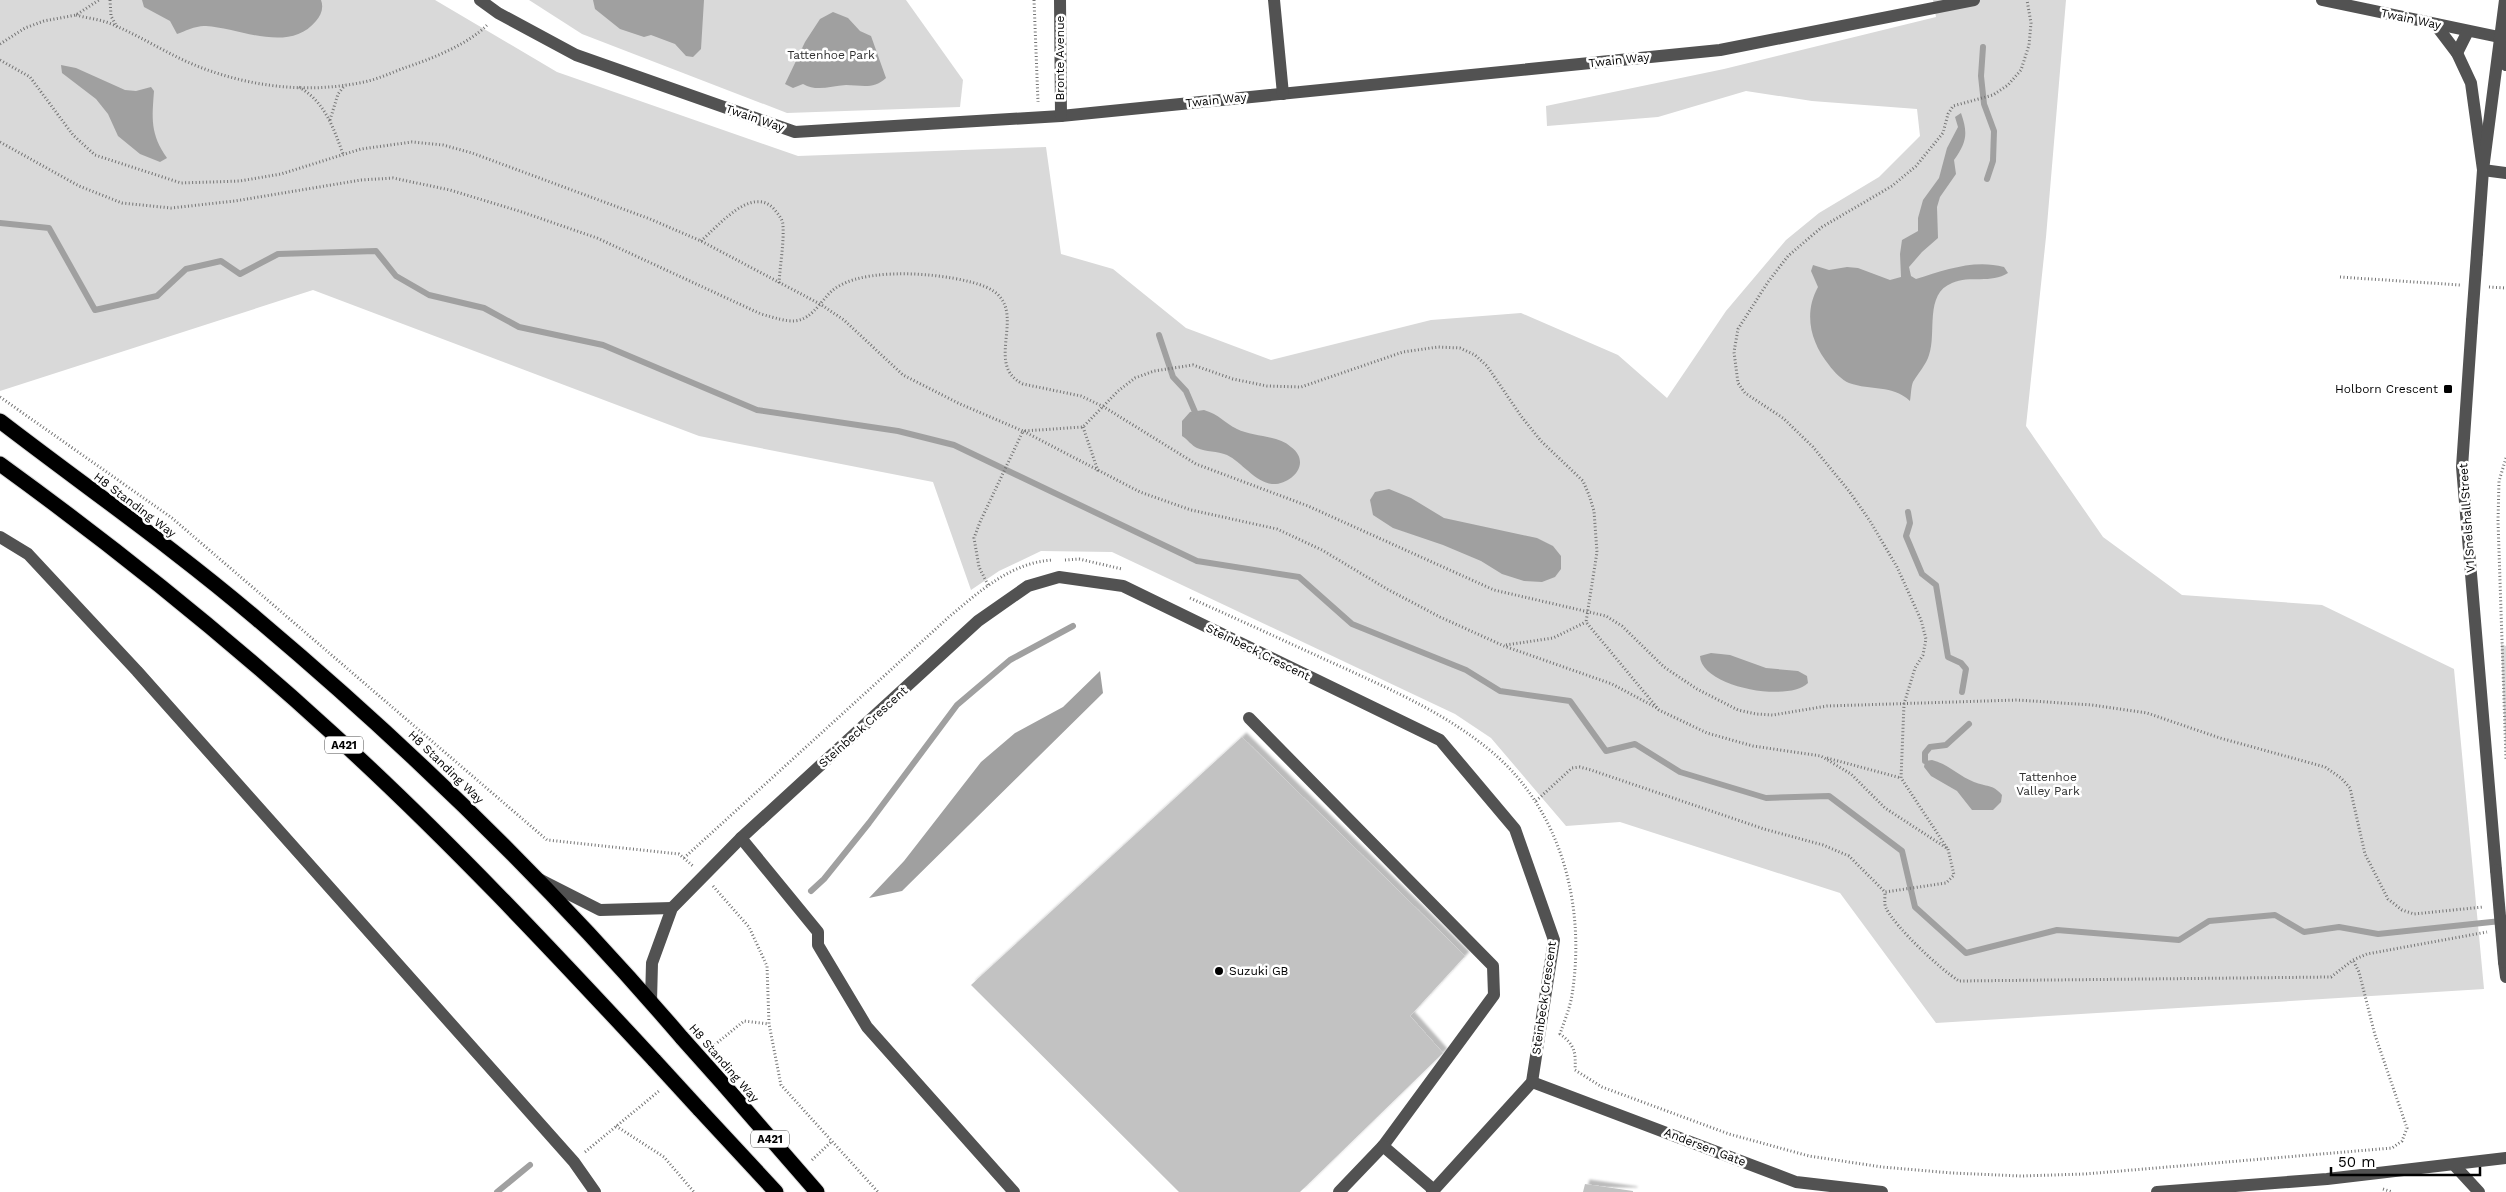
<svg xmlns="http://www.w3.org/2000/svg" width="2506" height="1192" font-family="'Work Sans',sans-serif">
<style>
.green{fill:#d9d9d9}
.water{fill:#a0a0a0}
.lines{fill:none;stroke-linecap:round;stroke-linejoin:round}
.stream{stroke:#a0a0a0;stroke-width:6}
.building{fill:#c2c2c2;filter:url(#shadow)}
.highway-casing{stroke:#dbdbdb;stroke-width:17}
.path{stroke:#747474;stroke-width:3;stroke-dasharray:1 2.5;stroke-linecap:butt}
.minor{stroke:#525252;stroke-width:12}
.highway{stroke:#000;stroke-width:15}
.highway-bridge-casing{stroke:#dbdbdb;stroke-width:17;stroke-linecap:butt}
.minor-bridge{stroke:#525252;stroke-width:12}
.highway-bridge{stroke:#000;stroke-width:15}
.poi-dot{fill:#000;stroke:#fff;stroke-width:2}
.labels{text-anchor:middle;stroke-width:5;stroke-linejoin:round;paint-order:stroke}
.shield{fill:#fff;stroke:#4c4c4c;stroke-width:1}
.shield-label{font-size:11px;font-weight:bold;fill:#000}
.street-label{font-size:12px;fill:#000;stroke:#fff}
.park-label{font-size:12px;fill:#303030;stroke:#fff}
.poi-label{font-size:12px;fill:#000;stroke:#fff;text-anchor:end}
</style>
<defs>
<filter id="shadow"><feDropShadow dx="4.5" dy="-4.5" stdDeviation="1" flood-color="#0004"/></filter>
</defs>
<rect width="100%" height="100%" fill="#fff"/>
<!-- green -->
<g class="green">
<polygon points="0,0 435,0 557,72 798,156 1046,147 1061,254 1113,269 1186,328 1271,360 1431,320 1521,313 1618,355 1667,398 1726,311 1786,240 1819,213 1879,177 1920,136 1917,109 1812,101 1746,91 1658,117 1547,126 1546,106 1724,69 1936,17 1933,0 2066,0 2046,237 2026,426 2103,537 2182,595 2322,605 2454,669 2484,989 1936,1023 1840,893 1620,822 1566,826 1491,738 1455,714 1112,552 1041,551 999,571 971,590 933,482 699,436 313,290 0,391"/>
<polygon points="529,0 906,0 963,80 960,107 787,113 582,34"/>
<polygon points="2501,644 2506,646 2506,760 2506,757"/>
</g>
<!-- water -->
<g class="water">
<path d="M142 0H321C324 8 321 15 316 21 289 54 240 28 206 26 197 25 185 31 177 34L170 21 144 7Z"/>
<polygon points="593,0 704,0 701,49 693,57 686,56 675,44 651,35 644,37 620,29 595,9"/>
<path d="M833 12 848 18 860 31 871 36 886 78C873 90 861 85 846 85 830 86 817 92 803 84L793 88 785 84 805 42 820 19Z"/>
<path d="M61 65 76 68 125 90 136 91 151 87 154 91C152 118 150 134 167 158L160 162 140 154 118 136 108 114 96 99 62 73Z"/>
<path d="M1961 113C1968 133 1967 142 1954 160L1956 174 1940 197 1937 207 1938 238 1922 252 1909 267 1911 276 1916 279C1945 270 1974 259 2004 267L2008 273C1991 284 1970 275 1952 283 1924 294 1937 333 1929 355 1926 365 1918 373 1913 382 1911 387 1911 395 1910 401 1892 384 1871 391 1849 383 1842 380 1834 372 1829 365 1811 343 1803 314 1818 287L1811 271 1813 265 1829 270 1847 267 1858 268 1890 280 1901 277 1900 254 1902 240 1918 231V218L1923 200 1939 178 1947 148 1958 127 1955 117Z"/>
<path d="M1204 410C1220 415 1223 422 1237 429 1253 437 1278 435 1291 447 1310 461 1296 481 1276 484 1258 486 1242 462 1227 455 1217 451 1206 452 1197 448 1192 446 1187 439 1182 436V421L1190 412Z"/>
<polygon points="1389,489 1411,498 1444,518 1537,538 1553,546 1561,556 1561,569 1555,577 1542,582 1524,581 1502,574 1481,561 1443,545 1393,528 1373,515 1370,500 1375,492"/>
<path d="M1711 653 1730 655 1766 668 1798 671 1807 676 1808 683C1788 703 1701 687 1700 656Z"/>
<polygon points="1100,671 1103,693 902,891 869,898 904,861 981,762 1015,733 1063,707"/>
<path d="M1932 760C1948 764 1959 776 1974 782 1986 787 1993 784 2002 795L2001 802 1993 810H1972L1957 791 1931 776 1924 767 1925 761Z"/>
</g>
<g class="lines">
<!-- stream -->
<g class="stream">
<polyline points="1983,47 1981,76 1984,104 1994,131 1993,161 1987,179"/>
<polyline points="0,223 49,228 95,310 157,296 186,269 221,261 240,274 278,254 376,251 396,276 429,295 484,308 519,327 603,345 757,410 898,431 954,445 1197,561 1299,577 1352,624 1466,670 1500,691 1570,701 1606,751 1635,744 1680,772 1766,798 1829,796 1902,851 1915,907 1966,953 2057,930 2179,940 2209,921 2275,915 2304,932 2339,927 2378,934 2501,921"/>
<polyline points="1159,335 1173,377 1186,391 1195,412"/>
<polyline points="1908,512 1910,523 1906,536 1922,574 1936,585 1948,657 1961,663 1966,669 1962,692"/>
<polyline points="1925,761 1925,753 1930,747 1946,745 1969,724"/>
<polyline points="811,891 824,879 869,823 957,705 1010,660 1073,626"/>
<polyline points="497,1192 530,1165"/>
</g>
</g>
<!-- building -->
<g class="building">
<polygon points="1242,737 1465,956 1410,1016 1443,1053 1300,1192 1179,1192 971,985"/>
<polygon points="1585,1184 1633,1191 1633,1192 1583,1192"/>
</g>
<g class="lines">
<defs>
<g id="highway">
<path d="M0 421C86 487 175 549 257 619 410 748 552 886 682 1038"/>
<path d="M0 464C116 548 227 637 333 734 446 837 551 949 655 1061"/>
<polyline points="724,1085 817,1192"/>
<polyline points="699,1109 776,1192"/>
</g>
</defs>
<!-- highway casing -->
<use href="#highway" class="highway-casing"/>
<!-- path -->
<g class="path">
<polyline points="110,0 111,16 117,27"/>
<polyline points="1034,0 1038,102"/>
<path d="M76 15C86 18 98 19 109 23 139 35 167 54 197 66 250 87 308 94 364 82 378 79 391 73 404 68 429 60 469 44 487 25"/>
<polyline points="0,44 25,28 44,21 76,15 99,0"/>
<path d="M0 60 30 77 73 135 95 155 181 183 240 181 281 174 361 149 412 142 443 145 472 153 650 219 701 241 820 304 844 320 903 375 960 404 1023 431 1083 427 1118 391 1135 378 1154 371 1193 365 1233 379 1267 386 1301 387 1403 352 1438 347 1460 348 1475 355 1487 366 1521 416 1541 441 1583 481 1589 495 1594 511 1597 552 1586 622 1659 710 1707 733 1753 746 1821 756 1851 774 1885 808 1948 849 1954 875 1946 883 1885 892C1885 897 1884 904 1886 908 1896 928 1940 969 1959 981L2331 977 2353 960 2367 954 2487 932"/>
<path d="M299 87C325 102 333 127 343 154"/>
<polyline points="330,120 338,94 345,85"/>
<path d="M0 142 79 186 122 203 171 208 235 201 361 180 393 178 450 190 522 212 597 238 761 314C790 322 801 328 821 303 827 296 832 289 841 285 873 267 952 273 986 287 1033 307 981 364 1023 384L1081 396 1104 407 1196 464 1308 506 1494 590 1606 616 1622 626 1664 667 1697 689 1738 710 1756 714 1773 715 1827 706 2017 700 2092 705 2147 713 2220 738 2325 767 2341 778 2350 788 2365 854 2388 899 2402 910 2414 914 2483 907"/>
<path d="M701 241C718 226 752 185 774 209 778 214 783 219 783 226 784 244 780 265 779 284"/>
<polyline points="2340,277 2460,285"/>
<polyline points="2489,287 2506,288"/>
<polyline points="0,397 172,518 547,840 679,854 693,866"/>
<polyline points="1083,427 1098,471"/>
<polyline points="2506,458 2499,481 2498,521 2506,760"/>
<polyline points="1065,560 1079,559 1122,569"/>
<polyline points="988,585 979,567 974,538 980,522 1023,431 1140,492 1191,510 1277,529 1322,550 1387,589 1440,617 1504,646 1612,684 1657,708"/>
<path d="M1190 598C1242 621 1293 645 1344 668 1396 692 1448 715 1492 752 1562 811 1586 907 1572 995 1570 1008 1564 1022 1560 1034 1575 1045 1576 1053 1575 1070L1602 1087 1729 1134 1809 1156 1882 1167 1952 1173 2021 1176 2085 1174 2392 1148 2402 1141 2407 1128 2375 1035 2359 972 2353 960"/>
<polyline points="1506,645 1553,638 1586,622"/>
<polyline points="1827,758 1901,778"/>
<polyline points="1536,801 1572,768 1580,767 1591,770 1764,829 1823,845 1849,856 1885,892"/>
<polyline points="1947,848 1901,778 1904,704 1915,668 1923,655 1926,639 1921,620 1897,567 1870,521 1849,491 1813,447 1783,418 1745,393 1738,383 1734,352 1738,329 1768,282 1788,256 1822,227 1892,186 1916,166 1943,133 1948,114 1953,106 1993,95 2008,85 2021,70 2029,45 2031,23 2027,0"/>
<path d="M684 858 950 616C980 591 1012 562 1053 560"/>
<polyline points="713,886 749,927 767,966 769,1024 781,1085 878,1192"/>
<polyline points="712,1047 744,1021 769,1024"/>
<polyline points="616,1126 664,1157 694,1192"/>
<polyline points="585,1152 659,1091"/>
<polyline points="812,1160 831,1142"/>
<polyline points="2383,1189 2392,1192"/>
</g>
<!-- minor -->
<g class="minor">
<polyline points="480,0 498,13 576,55 795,132 1061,116 1720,50 1974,0"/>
<polyline points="1060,0 1061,116"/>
<polyline points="1274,0 1283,94"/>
<polyline points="2322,0 2499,37 2506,65"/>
<polyline points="2435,24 2457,53 2471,83 2483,170 2506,173"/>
<polyline points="2457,53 2468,31"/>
<polyline points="2477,253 2483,170 2505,0"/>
<polyline points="2472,321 2462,467 2496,870"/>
<polyline points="0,537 28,554 137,671 574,1162 595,1192"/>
<polyline points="1249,718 1493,966 1494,995 1383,1146 1339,1192"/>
<polyline points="741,838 818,932 818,945 867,1027 1014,1192"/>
<polyline points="539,879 600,910 672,908"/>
<polyline points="2504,962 2506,977"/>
<polyline points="651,1001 652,963 672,908 741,838 978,621 1028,586 1059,577 1123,586 1440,740 1515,829 1554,940 1532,1082 1432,1192"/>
<polyline points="1532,1082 1796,1182 1882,1192"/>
<polyline points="1383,1146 1434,1190"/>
<polyline points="2455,1166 2479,1192"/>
<polyline points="2157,1192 2327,1179 2506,1158"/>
</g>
<!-- highway -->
<use href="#highway" class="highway"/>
<defs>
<g id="highway-bridge">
<polyline points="682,1038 724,1085"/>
<polyline points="655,1061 699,1109"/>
</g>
</defs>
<!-- highway-bridge casing -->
<use href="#highway-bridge" class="highway-bridge-casing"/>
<!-- minor-bridge -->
<g class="minor-bridge">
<polyline points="2472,321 2477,253"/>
<polyline points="2496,870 2504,962"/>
</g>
<!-- highway-bridge -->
<use href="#highway-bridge" class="highway-bridge"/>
</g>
<!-- markers -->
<g class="poi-dot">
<rect x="2443" y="384" width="10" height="10" rx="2.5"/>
<circle cx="1219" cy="971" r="5"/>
</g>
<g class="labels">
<!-- shield labels -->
<g class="shield">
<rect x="325" y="736.5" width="38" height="17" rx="4"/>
<rect x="751" y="1130.5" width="38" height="17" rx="4"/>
</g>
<g class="shield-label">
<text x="344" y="749">A421</text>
<text x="770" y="1143">A421</text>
</g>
<!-- street labels -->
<g class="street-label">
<text transform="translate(2411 19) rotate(12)" y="4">Twain Way</text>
<text transform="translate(1060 58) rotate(-90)" y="4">Bronte Avenue</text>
<text transform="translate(1619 60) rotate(-6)" y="4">Twain Way</text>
<text transform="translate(1216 100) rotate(-6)" y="4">Twain Way</text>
<text transform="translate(755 118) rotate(19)" y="4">Twain Way</text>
<text transform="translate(135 505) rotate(37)" y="4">H8 Standing Way</text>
<text transform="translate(2467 518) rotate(-94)" y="4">V1 Snelshall Street</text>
<text transform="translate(1258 652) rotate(26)" y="4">Steinbeck Crescent</text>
<text transform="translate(863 727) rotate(-42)" y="4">Steinbeck Crescent</text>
<text transform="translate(446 767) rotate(44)" y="4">H8 Standing Way</text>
<text transform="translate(1544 998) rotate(-82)" y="4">Steinbeck Crescent</text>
<text transform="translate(724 1063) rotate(49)" y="4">H8 Standing Way</text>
<text transform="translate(1705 1147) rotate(21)" y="4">Andersen Gate</text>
</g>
<!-- park labels -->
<g class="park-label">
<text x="831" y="59">Tattenhoe Park</text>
<text x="2048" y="781">Tattenhoe<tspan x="2048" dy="14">Valley Park</tspan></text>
</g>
<!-- poi labels -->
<g class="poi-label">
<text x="2438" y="393">Holborn Crescent</text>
<text x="1229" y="975" text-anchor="start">Suzuki GB</text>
</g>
</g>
<!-- scale -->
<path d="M2331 1167v8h149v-8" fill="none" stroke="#000000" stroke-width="2.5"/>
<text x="2338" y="1167" font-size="15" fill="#000000" stroke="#ffffff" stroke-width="4" paint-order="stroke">50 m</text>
</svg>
